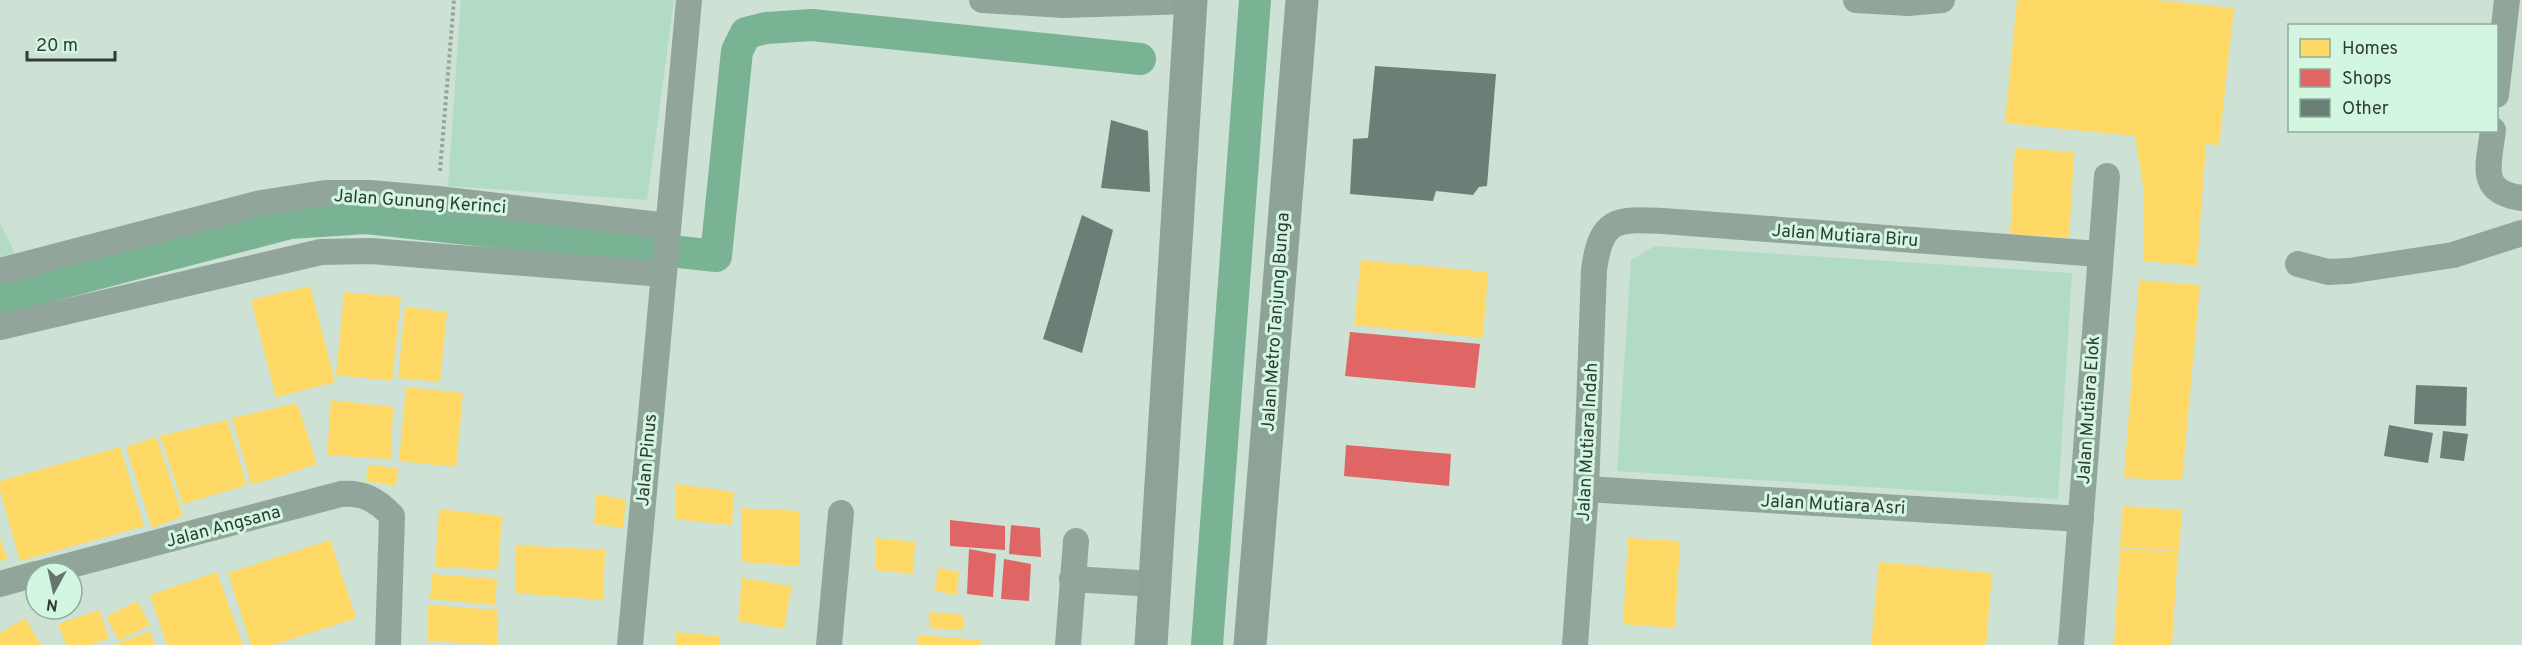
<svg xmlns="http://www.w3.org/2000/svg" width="2522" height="645" font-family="Overpass,sans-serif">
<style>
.green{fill:#b2dbc3}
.homes{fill:#ffd966}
.shops{fill:#e06666}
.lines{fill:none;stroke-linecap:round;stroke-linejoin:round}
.canal{stroke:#7ab294;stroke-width:32}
.building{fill:#6a7f75}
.path{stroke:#95a59b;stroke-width:4;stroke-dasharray:3 3;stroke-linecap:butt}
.street{stroke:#92a59a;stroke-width:26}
.secondary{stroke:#8da398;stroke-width:33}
.labels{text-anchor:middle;stroke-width:6;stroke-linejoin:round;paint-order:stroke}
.street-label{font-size:18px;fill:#2e3c33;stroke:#d2f6e0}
</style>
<rect width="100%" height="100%" fill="#cde1d5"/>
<!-- green -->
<g class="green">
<polygon points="461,0 674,0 647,200 448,186"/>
<polygon points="0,223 19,261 0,267"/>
<polygon points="1655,246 2072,273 2058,499 1617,471 1631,260"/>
</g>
<!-- homes -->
<g class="homes">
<polygon points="2017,0 2156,0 2234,8 2219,145 2206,144 2197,266 2143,261 2144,192 2135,136 2005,123"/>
<polygon points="2015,148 2074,152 2069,238 2010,234"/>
<polygon points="1361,260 1488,272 1483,338 1354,325"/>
<polygon points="2139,280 2200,285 2182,480 2124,478"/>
<polygon points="310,286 335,382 276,397 251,300"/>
<polygon points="344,292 401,297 392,381 336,375"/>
<polygon points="405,307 447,312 440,382 398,378"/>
<polygon points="406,387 463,393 456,467 399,461"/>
<polygon points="331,400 393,407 391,459 327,455"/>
<polygon points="297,403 317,464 252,485 232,418"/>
<polygon points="227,420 247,485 183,504 160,436"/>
<polygon points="156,437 183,516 152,528 126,447"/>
<polygon points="120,447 144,526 20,561 0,490 0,481"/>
<polygon points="368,465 398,468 396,486 366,481"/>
<polygon points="676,484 734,492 732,525 676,519"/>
<polygon points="596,494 626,500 623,528 594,524"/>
<polygon points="2123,506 2182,510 2179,551 2120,547"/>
<polygon points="741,508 800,511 800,566 742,562"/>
<polygon points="439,509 502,516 498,570 435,567"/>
<polygon points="0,538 7,559 0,561"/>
<polygon points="876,538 915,542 913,574 875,570"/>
<polygon points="1628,538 1680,541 1675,628 1623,624"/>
<polygon points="330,540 356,618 273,645 251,645 228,573"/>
<polygon points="515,545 605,550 603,600 515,593"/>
<polygon points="2120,549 2178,552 2172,645 2114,645"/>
<polygon points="1879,562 1992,573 1986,645 1871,645"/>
<polygon points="938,568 959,572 957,595 935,591"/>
<polygon points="217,572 243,645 167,645 150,595"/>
<polygon points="432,574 497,579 495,605 430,599"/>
<polygon points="742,578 792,586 784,629 738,621"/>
<polygon points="137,601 150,625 119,641 106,617"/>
<polygon points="428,605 498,610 497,645 427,641"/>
<polygon points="99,610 109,638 90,645 66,645 58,624"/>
<polygon points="930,612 963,615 963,630 929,628"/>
<polygon points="25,618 41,645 0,645 0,633"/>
<polygon points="150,631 155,645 114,645"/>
<polygon points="676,632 719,636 719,645 676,645"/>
<polygon points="918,635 981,640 980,645 917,645"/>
</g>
<!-- shops -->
<g class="shops">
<polygon points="1350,332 1480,344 1475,388 1345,376"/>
<polygon points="1346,445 1451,454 1449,486 1344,476"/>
<polygon points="950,520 1005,526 1005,550 950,546"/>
<polygon points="1011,525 1040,528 1041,557 1009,554"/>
<polygon points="969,549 996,554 993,597 967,594"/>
<polygon points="1004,559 1031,564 1029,601 1001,599"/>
</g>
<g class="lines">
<!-- canal -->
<g class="canal">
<polyline points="0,299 290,223 366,218 716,256 737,51 746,33 766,28 812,25 1140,59"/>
<polyline points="1207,645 1255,0"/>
</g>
</g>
<!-- building -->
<g class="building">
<polygon points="1375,66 1496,74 1487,186 1479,187 1473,195 1436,191 1433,201 1350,194 1353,139 1368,138"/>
<polygon points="1111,120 1148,131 1150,192 1101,188"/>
<polygon points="1082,215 1113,230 1082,353 1043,339"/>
<polygon points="2416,385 2467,387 2466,426 2414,424"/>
<polygon points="2389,425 2433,433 2428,463 2384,456"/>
<polygon points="2443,431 2468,434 2464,461 2440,458"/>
</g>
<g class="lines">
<!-- path -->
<polyline class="path" points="440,171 454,0"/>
<!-- street -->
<g class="street">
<polyline points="982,0 1063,5 1191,1"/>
<polyline points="1856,0 1908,3 1942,0"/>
<polyline points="2496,95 2507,0"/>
<path d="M2493 130C2489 165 2477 192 2522 198"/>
<polyline points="2298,264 2328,272 2349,271 2453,255 2522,233"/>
<polyline points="0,271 261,203 325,193 370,193 438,199 668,226"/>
<polyline points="0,327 321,252 371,251 663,274"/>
<polyline points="1586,489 2081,519"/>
<path d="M41 573 341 494C363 492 377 500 392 516L388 645"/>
<polyline points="1072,579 1155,584"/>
<polyline points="0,584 36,574"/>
<polyline points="630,645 689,0"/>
<polyline points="829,645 841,513"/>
<polyline points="1068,645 1076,541"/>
<path d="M1575 645 1586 489 1594 270C1601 217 1617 219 1663 221L2099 254"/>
<polyline points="2071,645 2107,176"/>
</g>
<!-- secondary -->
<g class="secondary">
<polyline points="1151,645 1191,0"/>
<polyline points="1250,645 1302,0"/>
</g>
</g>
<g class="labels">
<!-- street labels -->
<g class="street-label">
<text transform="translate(420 201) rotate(4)" y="6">Jalan Gunung Kerinci</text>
<text transform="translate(1845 235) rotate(4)" y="6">Jalan Mutiara Biru</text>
<text transform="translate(1275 322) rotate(-86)" y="6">Jalan Metro Tanjung Bunga</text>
<text transform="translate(2088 410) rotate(-86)" y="6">Jalan Mutiara Elok</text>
<text transform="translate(1587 442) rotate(-87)" y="6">Jalan Mutiara Indah</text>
<text transform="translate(646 460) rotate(-85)" y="6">Jalan Pinus</text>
<text transform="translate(1833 504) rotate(3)" y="6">Jalan Mutiara Asri</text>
<text transform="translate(223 526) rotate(-15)" y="6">Jalan Angsana</text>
</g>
</g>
<!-- legend -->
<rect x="2288" y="24" width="210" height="108" fill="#d2f6e0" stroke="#90ac9b" stroke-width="1.5"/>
<rect x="2300" y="39" width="30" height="18" fill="#ffd966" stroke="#90ac9b" stroke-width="1.5"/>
<text x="2342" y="54" font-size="18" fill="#2e3c33">Homes</text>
<rect x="2300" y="69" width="30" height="18" fill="#e06666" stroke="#90ac9b" stroke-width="1.5"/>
<text x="2342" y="84" font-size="18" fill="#2e3c33">Shops</text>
<rect x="2300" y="99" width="30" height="18" fill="#6a7f75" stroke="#90ac9b" stroke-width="1.5"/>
<text x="2342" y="114" font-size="18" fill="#2e3c33">Other</text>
<!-- north arrow -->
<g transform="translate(54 591) rotate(188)"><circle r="28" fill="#d2f6e0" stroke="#90ac9b" stroke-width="1.5"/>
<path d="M0-4.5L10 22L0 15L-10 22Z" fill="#66766c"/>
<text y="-9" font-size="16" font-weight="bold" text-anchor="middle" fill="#2e3c33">N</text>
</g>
<!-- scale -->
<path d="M27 51v9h88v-9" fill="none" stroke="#2e3c33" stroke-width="3"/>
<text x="36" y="51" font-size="18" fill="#2e3c33" stroke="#d2f6e0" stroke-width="4.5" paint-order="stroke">20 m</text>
</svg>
